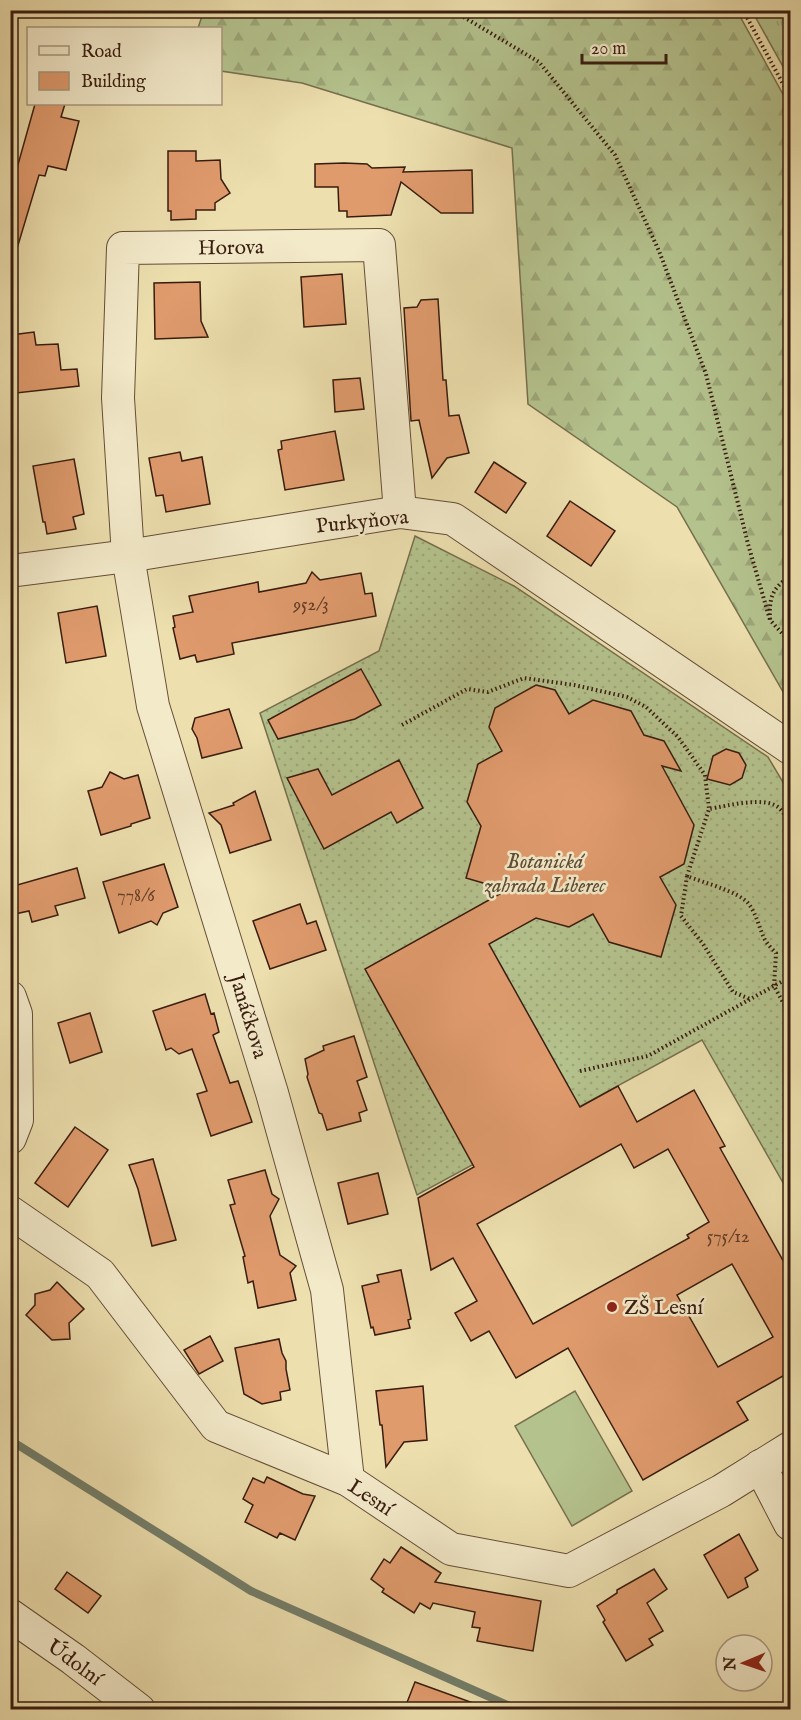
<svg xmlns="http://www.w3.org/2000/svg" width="801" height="1720" font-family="'IM FELL English',serif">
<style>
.grass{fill:url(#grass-tufts);stroke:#766f4e;stroke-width:1.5}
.forest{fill:url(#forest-firs);stroke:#766f4e;stroke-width:1.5}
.garden{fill:url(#garden-dots);stroke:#766f4e;stroke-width:1.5}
.pitch{fill:#b4c28d;stroke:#766f4e;stroke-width:1.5}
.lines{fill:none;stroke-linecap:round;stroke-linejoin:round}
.stream{stroke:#737d69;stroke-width:8}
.building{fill:#e09b6d;stroke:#381c0f;stroke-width:1.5;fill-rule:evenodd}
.street-casing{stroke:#654d37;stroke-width:34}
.path{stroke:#381c0f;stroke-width:4;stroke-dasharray:1.5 3;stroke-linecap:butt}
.street{stroke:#f3eaca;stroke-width:32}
.poi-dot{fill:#8f2418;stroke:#f3eaca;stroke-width:2}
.labels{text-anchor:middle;stroke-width:5;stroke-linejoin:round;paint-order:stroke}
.number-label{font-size:18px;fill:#623c26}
.street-label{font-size:21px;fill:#381c0f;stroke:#f3eaca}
.park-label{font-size:21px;font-style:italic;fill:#5d4e35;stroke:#f3eaca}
.poi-label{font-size:21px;fill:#381c0f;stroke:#f3eaca;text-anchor:start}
</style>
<defs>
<pattern id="grass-tufts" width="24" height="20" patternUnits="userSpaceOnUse" patternTransform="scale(1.5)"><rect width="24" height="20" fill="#b4c28d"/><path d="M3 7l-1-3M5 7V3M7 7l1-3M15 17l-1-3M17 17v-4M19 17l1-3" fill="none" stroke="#9ca678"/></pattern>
<pattern id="forest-firs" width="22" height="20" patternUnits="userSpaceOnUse" patternTransform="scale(1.5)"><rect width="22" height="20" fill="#b4c28d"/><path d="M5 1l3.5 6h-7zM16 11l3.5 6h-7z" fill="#9ca678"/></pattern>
<pattern id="garden-dots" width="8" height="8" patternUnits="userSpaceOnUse" patternTransform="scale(1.5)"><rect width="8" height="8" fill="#b4c28d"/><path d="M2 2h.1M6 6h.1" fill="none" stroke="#9ca678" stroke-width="1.8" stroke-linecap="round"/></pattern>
</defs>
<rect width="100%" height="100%" fill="#eddfae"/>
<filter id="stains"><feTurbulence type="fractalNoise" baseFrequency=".00333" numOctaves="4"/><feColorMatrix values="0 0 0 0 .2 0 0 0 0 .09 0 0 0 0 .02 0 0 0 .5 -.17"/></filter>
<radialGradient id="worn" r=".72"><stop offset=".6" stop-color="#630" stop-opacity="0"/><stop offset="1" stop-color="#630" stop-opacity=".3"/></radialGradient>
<!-- grass -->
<polygon class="grass" points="752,11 790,11 790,79"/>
<!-- forest -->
<polygon class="forest" points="204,10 737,11 790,107 790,704 677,507 528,404 512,148 302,83 221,71 220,28 198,28"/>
<!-- garden -->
<polygon class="garden" points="415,536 514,586 768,757 790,794 790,1195 702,1040 417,1195 260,713 379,651"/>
<!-- pitch -->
<polygon class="pitch" points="575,1391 632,1491 572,1526 515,1426"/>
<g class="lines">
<!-- stream -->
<polyline class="stream" points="10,1440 251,1591 519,1710"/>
</g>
<!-- building -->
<g class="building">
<polygon points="35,104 65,104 61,117 79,121 66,170 48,166 45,176 39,175 16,252 10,251 10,193"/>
<polygon points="168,151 196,151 196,161 220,160 221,179 230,193 215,203 215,210 196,210 196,219 171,220 171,211 168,211"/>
<polygon points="344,163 367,164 372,168 405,167 403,172 472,170 473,213 441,213 401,182 391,215 347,217 347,211 339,211 338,187 315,187 315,164"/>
<polygon points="342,274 346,324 304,327 301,277"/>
<polygon points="200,282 201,321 208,337 155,339 154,283"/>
<polygon points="438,299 443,380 446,380 449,416 459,415 469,453 447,458 432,478 419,420 411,421 404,308 417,307 421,300"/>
<polygon points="34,332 36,345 58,344 61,370 77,369 79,386 16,393 11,335"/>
<polygon points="360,378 364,409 335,412 333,380"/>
<polygon points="335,431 344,480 285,490 278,450 282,449 281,441"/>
<polygon points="180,452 182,461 202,457 210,504 166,512 163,495 156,496 149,458"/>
<polygon points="74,459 84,514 73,517 76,529 47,534 45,522 43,522 33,466"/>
<polygon points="494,462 526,483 506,513 475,492"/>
<polygon points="570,501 615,531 591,566 547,536"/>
<polygon points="312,572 320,580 361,573 365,594 372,593 376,616 232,643 234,654 197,662 195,655 180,659 173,628 175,627 173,616 193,612 189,596 258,582 259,592 306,583"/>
<polygon points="97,606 106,656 66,663 58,613"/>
<polygon points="361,669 381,705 355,719 278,739 268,720"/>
<path d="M536 685 555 690 569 714 593 700 631 711 644 735 664 741 681 771 662 766 694 825 684 864 660 877 676 905 661 957 609 942 593 914 569 927 536 918 489 944 580 1107 618 1086 637 1122 694 1090 725 1146 720 1148 790 1273V1372L737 1402 748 1420 643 1480 568 1348 516 1378 489 1331 471 1341 455 1313 477 1301 453 1258 431 1270 418 1198 474 1167 365 969 507 890 466 878 481 826 467 802 478 764 502 751 489 727 495 708ZM621 1144 634 1168 668 1149 709 1222 687 1235 689 1238 533 1324 477 1224ZM732 1264 773 1337 718 1367 677 1295Z"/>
<polygon points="229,709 242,748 202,758 197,738 192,729 195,718"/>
<polygon points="726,749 739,753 746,765 742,778 730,785 707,779 713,756"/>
<polygon points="399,760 423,808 397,823 391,812 324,849 287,778 318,769 332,795"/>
<polygon points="110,772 124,779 138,775 150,818 131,824 131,826 101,835 88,791 102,787"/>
<polygon points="255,791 271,840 230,853 221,825 209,813 234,805 233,803"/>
<polygon points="164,864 178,907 163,913 157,925 151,921 119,933 103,882"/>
<polygon points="77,868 85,898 55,906 58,915 32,922 29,911 10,915 10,887"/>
<polygon points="300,904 307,924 316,921 326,950 270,969 253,921"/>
<polygon points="205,994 211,1014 214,1013 219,1032 213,1035 230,1083 238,1081 252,1122 211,1136 197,1094 207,1091 192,1049 179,1054 171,1048 166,1050 153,1011"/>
<polygon points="90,1013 102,1052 70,1063 58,1023"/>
<polygon points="354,1036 367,1077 357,1081 367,1110 359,1113 361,1121 327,1130 322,1114 319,1113 307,1077 308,1074 305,1059 324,1050 323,1046"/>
<polygon points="75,1127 108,1150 68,1207 35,1183"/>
<polygon points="153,1159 176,1240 152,1246 138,1189 129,1165"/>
<polygon points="265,1170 272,1194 279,1199 270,1216 280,1255 296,1266 290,1273 296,1300 258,1308 253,1281 248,1283 243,1257 245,1256 230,1205 235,1204 228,1180"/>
<polygon points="378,1173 388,1214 348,1224 338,1183"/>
<polygon points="401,1270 411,1319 408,1320 410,1328 375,1335 373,1327 371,1328 362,1286 379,1282 377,1275"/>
<polygon points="57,1282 84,1309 69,1323 70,1339 52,1340 26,1315 35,1305 35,1294 50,1290"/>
<polygon points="210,1336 223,1361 199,1374 184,1350"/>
<polygon points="279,1339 282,1353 286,1361 286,1369 290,1390 280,1392 281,1400 262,1404 244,1394 235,1348"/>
<polygon points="423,1386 427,1440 404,1442 386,1467 382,1425 380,1425 376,1391"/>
<polygon points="267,1477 303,1494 315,1496 295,1540 280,1533 277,1538 245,1522 253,1505 243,1499 253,1478 264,1483"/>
<polygon points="739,1534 758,1570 745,1578 748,1587 728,1598 704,1555"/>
<polygon points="401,1547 441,1573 435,1582 541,1601 533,1651 477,1641 480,1628 472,1627 475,1612 433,1603 430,1609 420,1603 414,1613 382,1592 384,1589 371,1579 384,1559 390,1563"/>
<polygon points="654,1569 667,1589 647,1603 663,1631 649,1639 653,1645 626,1661 603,1622 605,1620 597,1606 617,1593 617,1590"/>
<polygon points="67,1572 101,1596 88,1613 55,1589"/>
<polygon points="415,1682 487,1708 487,1710 417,1710 406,1705"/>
</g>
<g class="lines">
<defs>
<g id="street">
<polyline points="10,571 128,556 400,512 453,519 790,748"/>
<polyline points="10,997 16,1014 17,1120 10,1138"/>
<polyline points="10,1212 100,1274 216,1426 348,1480 451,1549 569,1571 721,1491 790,1448"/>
<polyline points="760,1466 790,1524"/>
<polyline points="348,1480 327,1290 272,1093 153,706 128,556 118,398 123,248 379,245 400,512"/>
<polyline points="10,1615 73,1659 139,1710"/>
</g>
</defs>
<!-- street casing -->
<use href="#street" class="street-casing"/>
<!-- path -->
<g class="path">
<polyline points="452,10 539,62 615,155 659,251 706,374 748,544 770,620"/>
<polyline points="743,10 790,97"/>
<path d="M790 576C772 589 769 597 770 620L790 642"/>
<polyline points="402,725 467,689 488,692 524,678 574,685 627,697 646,707 678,737 705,775 709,809"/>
<path d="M790 826C787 821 785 814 780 809 768 795 726 806 709 809L687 876C704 883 737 891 748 903 756 913 759 927 764 938 767 944 772 949 776 953L774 986 790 1015"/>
<polyline points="687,876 681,916 703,944 733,992 750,999"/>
<polyline points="580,1071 648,1056 790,977"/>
</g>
<!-- street -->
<use href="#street" class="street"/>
</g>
<!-- markers -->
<circle class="poi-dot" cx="612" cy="1307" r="6"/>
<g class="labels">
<!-- number labels -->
<g class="number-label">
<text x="311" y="610">952/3</text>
<text x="136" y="901">778/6</text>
<text x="728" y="1242">575/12</text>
</g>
<!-- street labels -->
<g class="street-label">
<text transform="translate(231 247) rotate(-1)" y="7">Horova</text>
<text transform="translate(362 521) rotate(-6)" y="7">Purkyňova</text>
<text transform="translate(249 1016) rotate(73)" y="7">Janáčkova</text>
<text transform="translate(371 1497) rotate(33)" y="7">Lesní</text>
<text transform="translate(75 1662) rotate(36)" y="7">Údolní</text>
</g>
<!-- park labels -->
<g class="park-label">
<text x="545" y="868">Botanická<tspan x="545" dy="24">zahrada Liberec</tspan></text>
</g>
<!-- poi labels -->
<g class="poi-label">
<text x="624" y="1314">ZŠ Lesní</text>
</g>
</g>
<!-- margin -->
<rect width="801" height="1720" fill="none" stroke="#eddfae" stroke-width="36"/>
<rect x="12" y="12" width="777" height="1696" fill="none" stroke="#381c0f" stroke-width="3"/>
<rect x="18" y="18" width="765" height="1684" fill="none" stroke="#381c0f" stroke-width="1.5"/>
<!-- legend -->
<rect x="27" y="27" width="195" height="78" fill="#f3eaca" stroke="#a8987f" stroke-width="1.5"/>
<rect x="39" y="46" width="30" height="9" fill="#f3eaca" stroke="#a8987f" stroke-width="1.5"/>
<text x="81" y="57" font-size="18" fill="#381c0f">Road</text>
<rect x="39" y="72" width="30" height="18" fill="#e09b6d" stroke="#a8987f" stroke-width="1.5"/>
<text x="81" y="87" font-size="18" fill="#381c0f">Building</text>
<!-- north arrow -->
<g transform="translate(744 1663) rotate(268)"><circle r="28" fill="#f3eaca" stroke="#a8987f" stroke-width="1.5"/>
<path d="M0-4.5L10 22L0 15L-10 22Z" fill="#8f2418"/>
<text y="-9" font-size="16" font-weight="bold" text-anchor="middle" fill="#381c0f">N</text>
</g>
<!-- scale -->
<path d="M582 54v9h84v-9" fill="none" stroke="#381c0f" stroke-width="3"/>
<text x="591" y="54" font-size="18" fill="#381c0f" stroke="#f3eaca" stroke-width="4.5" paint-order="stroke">20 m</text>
<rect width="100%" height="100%" filter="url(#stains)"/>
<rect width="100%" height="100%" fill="url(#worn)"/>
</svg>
